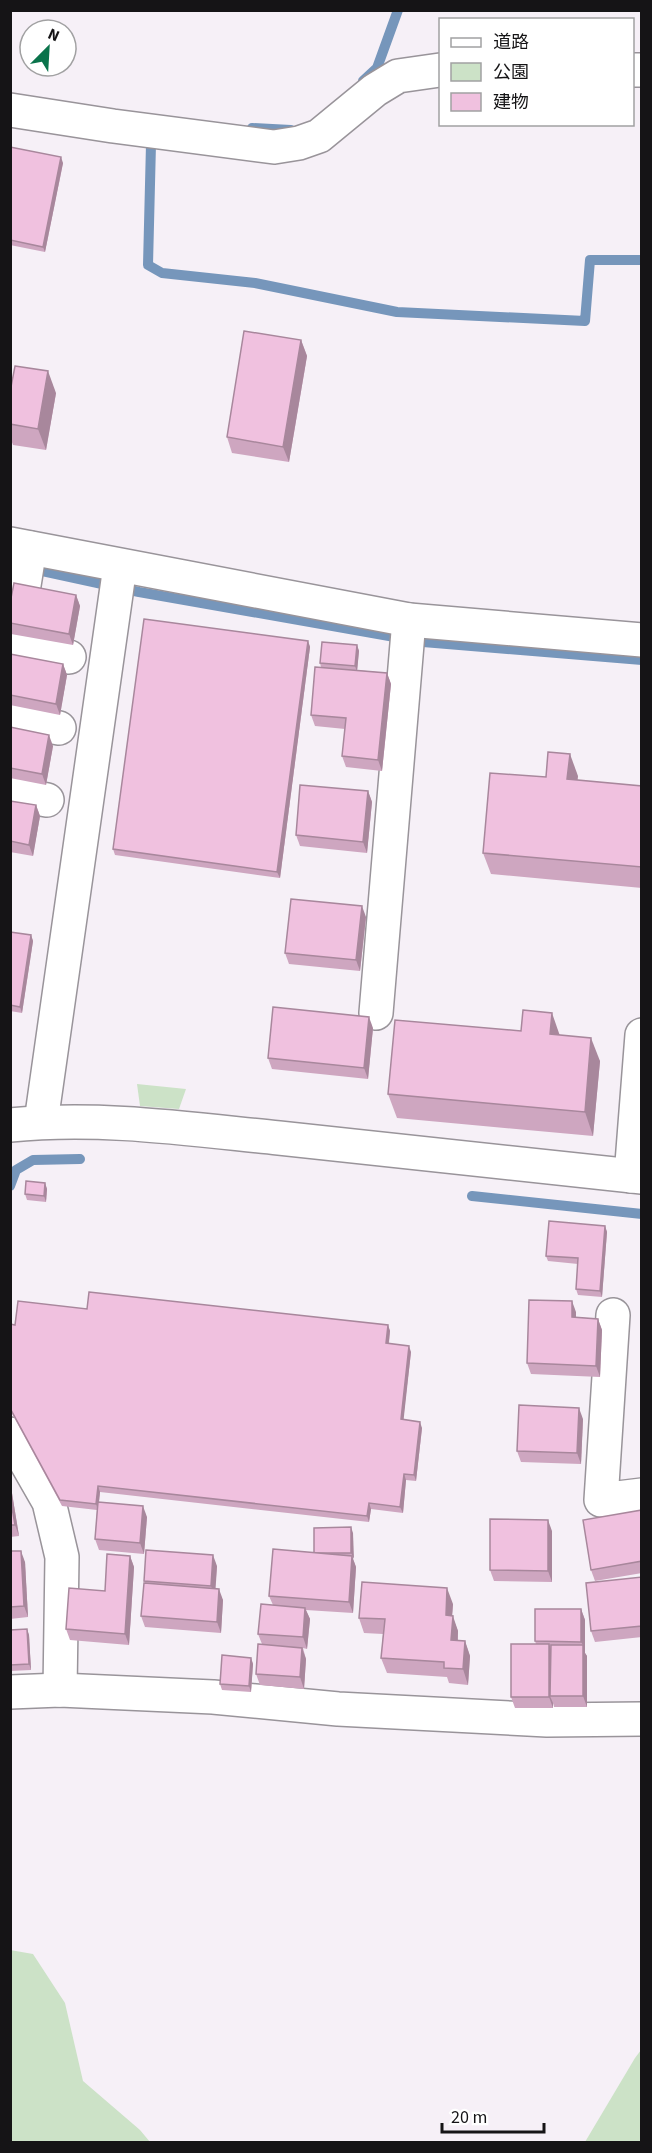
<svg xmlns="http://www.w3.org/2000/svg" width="652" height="2153" font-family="'Source Sans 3','Noto Sans JP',sans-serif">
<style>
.green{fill:#cce2c7}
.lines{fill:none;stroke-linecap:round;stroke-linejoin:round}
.stream{stroke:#7696bb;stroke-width:10}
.minor-casing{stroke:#99949a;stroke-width:36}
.minor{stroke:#fff;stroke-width:33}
.wall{fill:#cea6c0}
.shaded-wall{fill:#a8879c}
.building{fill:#f0c1df;stroke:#a8879c;stroke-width:1.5}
</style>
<rect width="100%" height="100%" fill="#f6f0f7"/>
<!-- green -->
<g class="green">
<polygon points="137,1084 186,1089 179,1109 140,1106"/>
<polygon points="10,1950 33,1954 65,2003 83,2081 140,2130 150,2142 11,2142"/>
<polygon points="641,2050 641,2142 585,2142 635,2058"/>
</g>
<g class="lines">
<!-- stream -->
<g class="stream">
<polyline points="363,81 377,68 398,10"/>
<polyline points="252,128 291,130"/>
<polyline points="151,144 148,265 162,273 255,283 397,312 585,321 590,260 642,260"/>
<polyline points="10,564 139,592 423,642 642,660"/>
<polyline points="10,1186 16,1170 33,1160 80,1159"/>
<polyline points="472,1196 642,1214"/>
</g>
<defs>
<g id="minor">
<polyline points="632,70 642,70"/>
<polyline points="10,110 113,126 274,147 299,143 319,136 375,90 398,76 440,70"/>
<polyline points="10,544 409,620 642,640"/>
<polyline points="10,590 12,582 24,585 30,548"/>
<polyline points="10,647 69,657"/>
<polyline points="10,719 59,728"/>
<polyline points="10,793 47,800"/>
<polyline points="376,1013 409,620"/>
<polyline points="41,1122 120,566"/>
<path d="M10 1125C100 1116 189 1129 279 1138 400 1150 521 1163 642 1177"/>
<polyline points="631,1176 642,1035"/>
<polyline points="613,1315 601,1500 642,1495"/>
<polyline points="10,1434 49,1502 62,1557 60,1690"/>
<polyline points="10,1692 60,1690 213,1697 338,1709 547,1720 642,1719"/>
</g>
</defs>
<!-- minor casing -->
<use href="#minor" class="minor-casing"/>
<!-- minor -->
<use href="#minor" class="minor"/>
</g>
<!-- wall -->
<g class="wall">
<polygon points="10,147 63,163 45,252 10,245"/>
<polygon points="301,340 307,356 289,462 232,453 227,437"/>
<polygon points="10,392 56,393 46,450 13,445 10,437"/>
<polygon points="76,595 80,606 73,645 11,634 10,603"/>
<polygon points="308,641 310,647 280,878 115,855 113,849"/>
<polygon points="357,645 359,651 357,670 387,673 391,684 382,771 346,767 342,756 345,729 315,726 311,715 321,667 320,663"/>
<polygon points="10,654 63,664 67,675 60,715 10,705"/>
<polygon points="10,727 53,746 46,785 10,778"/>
<polygon points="578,776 577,780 642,786 642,888 491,874 483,853 546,777"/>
<polygon points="368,791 372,802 367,853 300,846 296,835"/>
<polygon points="10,801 36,805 40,816 33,856 10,852"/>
<polygon points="366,917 360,971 289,964 285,953"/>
<polygon points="10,932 31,935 33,941 22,1013 10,1011"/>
<polygon points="373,1028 368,1079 272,1069 268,1058"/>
<polygon points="521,1031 560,1035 600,1061 593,1136 397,1118 388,1094"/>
<polygon points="45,1183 47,1189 46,1202 27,1200 25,1194"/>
<polygon points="605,1226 607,1232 602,1297 578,1295 576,1289 578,1264 548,1261 546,1256"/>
<polygon points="87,1309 388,1325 390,1331 389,1343 411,1352 403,1420 422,1428 416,1481 406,1480 403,1513 371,1509 369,1522 100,1492 99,1502 147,1517 144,1554 99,1550 95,1539 97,1510 62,1506 10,1410 10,1324 15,1325"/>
<polygon points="576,1312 576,1317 598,1319 602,1330 600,1377 531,1374 527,1363"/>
<polygon points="583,1419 581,1464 521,1462 517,1451"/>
<polygon points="10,1481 19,1536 10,1537"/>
<polygon points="642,1510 642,1573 595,1581 591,1570"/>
<polygon points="552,1531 552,1582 494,1581 490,1570"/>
<polygon points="353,1533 353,1559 356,1567 353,1613 306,1610 310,1619 307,1649 303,1648 306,1659 304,1689 260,1685 256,1674 262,1644 258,1634 273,1605 269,1596 314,1553"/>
<polygon points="10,1551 25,1562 28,1617 10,1619"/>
<polygon points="130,1556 134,1567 129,1645 70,1640 66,1629 105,1591"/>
<polygon points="217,1566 215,1589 223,1600 221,1633 145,1627 141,1616 145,1583 144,1581"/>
<polygon points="642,1577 642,1637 595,1642 591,1631"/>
<polygon points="453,1604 452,1616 458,1631 458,1640 465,1641 470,1656 468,1685 449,1683 447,1677 387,1673 381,1658 383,1634 364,1633 359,1618"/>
<polygon points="581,1609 585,1620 585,1653 587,1656 587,1707 554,1707 553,1703 553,1708 515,1708 511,1697 536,1644 535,1641"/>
<polygon points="27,1629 29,1635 31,1670 10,1671 10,1630"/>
<polygon points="251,1658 253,1664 251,1692 222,1690 220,1684"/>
</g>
<!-- shaded-wall -->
<g class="shaded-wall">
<polygon points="61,157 63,163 45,252 43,247"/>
<polygon points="301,340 307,356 289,462 283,447"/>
<polygon points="48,371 56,393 46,450 38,429"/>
<polygon points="76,595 80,606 73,645 69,634"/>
<polygon points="308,641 310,647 280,878 277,872"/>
<polygon points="357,645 359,651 357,672 355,666"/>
<polygon points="63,664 67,675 60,715 56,704"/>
<polygon points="387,673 391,684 382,771 378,760"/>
<polygon points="49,735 53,746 46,785 42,774"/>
<polygon points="570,754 578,776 575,801 567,779"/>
<polygon points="368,791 372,802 367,853 363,842"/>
<polygon points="36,805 40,816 33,856 29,845"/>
<polygon points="362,906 366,917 360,971 356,960"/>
<polygon points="31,935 33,941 22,1013 20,1007"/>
<polygon points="552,1013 560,1036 550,1034"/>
<polygon points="369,1017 373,1028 368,1079 364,1068"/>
<polygon points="591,1038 600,1061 593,1136 585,1112"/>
<polygon points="45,1183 47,1189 46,1202 44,1196"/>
<polygon points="605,1226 607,1232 602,1297 600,1291"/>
<polygon points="572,1301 576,1312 576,1328 572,1317"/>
<polygon points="598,1319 602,1330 600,1377 596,1366"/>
<polygon points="388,1325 390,1331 388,1349 386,1343"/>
<polygon points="409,1346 411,1352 403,1425 401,1419"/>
<polygon points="579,1408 583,1419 581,1464 577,1453"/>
<polygon points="420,1422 422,1428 416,1481 414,1475"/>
<polygon points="404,1474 406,1480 403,1513 400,1507"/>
<polygon points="10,1481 19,1536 15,1525 10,1496"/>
<polygon points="98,1486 100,1492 98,1510 96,1504"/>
<polygon points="369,1503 371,1509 369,1522 367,1516"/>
<polygon points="143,1506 147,1517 144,1554 140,1543"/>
<polygon points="548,1520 552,1531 552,1582 548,1571"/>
<polygon points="351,1527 353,1533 354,1559 351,1553"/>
<polygon points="21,1551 25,1562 28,1617 24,1606"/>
<polygon points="213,1555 217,1566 215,1597 211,1586"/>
<polygon points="130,1556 134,1567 129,1645 125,1634"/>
<polygon points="352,1556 356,1567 353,1613 349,1602"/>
<polygon points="447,1588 453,1604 451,1631 446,1615"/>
<polygon points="219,1589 223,1600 221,1633 217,1622"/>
<polygon points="305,1608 310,1619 307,1649 303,1637"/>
<polygon points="581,1609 585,1620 585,1653 587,1656 587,1707 583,1696 583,1645 581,1642"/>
<polygon points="453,1616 458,1631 457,1655 451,1640"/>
<polygon points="27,1629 29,1635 31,1670 29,1664"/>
<polygon points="465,1641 470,1656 468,1685 463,1669"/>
<polygon points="549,1644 553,1655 550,1696 553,1703 553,1708 549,1697"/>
<polygon points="302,1648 306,1659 304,1689 300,1677"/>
<polygon points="251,1658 253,1664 251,1692 249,1686"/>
</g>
<!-- building -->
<g class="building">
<polygon points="10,147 61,157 43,247 10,240"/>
<polygon points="244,331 301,340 283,447 227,437"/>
<polygon points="15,366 48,371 38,429 10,424 10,392"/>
<polygon points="14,583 76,595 69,634 10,623 10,603"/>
<polygon points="144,619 308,641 277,872 113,849"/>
<polygon points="322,642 357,645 355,666 320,663"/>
<polygon points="10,654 63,664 56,704 10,695"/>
<polygon points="315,667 387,673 378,760 342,756 346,718 311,715"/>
<polygon points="10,727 49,735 42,774 10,768"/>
<polygon points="548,752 570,754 567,779 642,786 642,867 483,853 490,773 546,777"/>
<polygon points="300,785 368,791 363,842 296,835"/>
<polygon points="10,801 36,805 29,845 10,841"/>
<polygon points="291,899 362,906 356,960 285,953"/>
<polygon points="10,932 31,935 20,1007 10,1005"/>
<polygon points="273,1007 369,1017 364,1068 268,1058"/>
<polygon points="523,1010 552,1013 550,1034 591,1038 585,1112 388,1094 395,1020 521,1031"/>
<polygon points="26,1181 45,1183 44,1196 25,1194"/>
<polygon points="549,1221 605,1226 600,1291 576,1289 578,1258 546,1256"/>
<polygon points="89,1292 388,1325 386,1343 409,1346 401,1419 420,1422 414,1475 404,1474 400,1507 369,1503 367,1516 98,1486 96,1504 60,1500 10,1408 10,1324 15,1325 18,1301 87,1309"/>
<polygon points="529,1300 572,1301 572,1317 598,1319 596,1366 527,1363"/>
<polygon points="519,1405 579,1408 577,1453 517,1451"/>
<polygon points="10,1496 15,1525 10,1525"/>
<polygon points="98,1502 143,1506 140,1543 95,1539"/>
<polygon points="642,1510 642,1561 591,1570 583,1520"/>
<polygon points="490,1519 548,1520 548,1571 490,1570"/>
<polygon points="351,1527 351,1553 314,1553 314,1528"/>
<polygon points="273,1549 352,1556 349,1602 269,1596"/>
<polygon points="146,1550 213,1555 211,1586 144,1581"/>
<polygon points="10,1551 21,1551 24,1606 10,1607"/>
<polygon points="107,1554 130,1556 125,1634 66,1629 69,1588 105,1591"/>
<polygon points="642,1577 642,1626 591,1631 586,1583"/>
<polygon points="362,1582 447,1588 446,1615 453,1616 451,1640 465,1641 463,1669 444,1668 444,1662 381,1658 385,1619 359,1618"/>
<polygon points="144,1583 219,1589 217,1622 141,1616"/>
<polygon points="261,1604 305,1608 303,1637 258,1634"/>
<polygon points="535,1609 581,1609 581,1642 535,1641"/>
<polygon points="27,1629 29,1664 10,1665 10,1630"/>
<polygon points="258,1644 302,1648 300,1677 256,1674"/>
<rect x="511" y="1644" width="38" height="53"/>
<polygon points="551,1645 583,1645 583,1696 550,1696"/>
<polygon points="222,1655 251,1658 249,1686 220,1684"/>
</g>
<!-- border -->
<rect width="652" height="2153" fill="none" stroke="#151416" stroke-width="24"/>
<!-- legend -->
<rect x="439" y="18" width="195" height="108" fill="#ffffff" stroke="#a1a1a2" stroke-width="1.5"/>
<rect x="451" y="38" width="30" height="9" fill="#ffffff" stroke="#a1a1a2" stroke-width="1.5"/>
<text x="493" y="48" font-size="18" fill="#151416">道路</text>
<rect x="451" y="63" width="30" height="18" fill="#cce2c7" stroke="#a1a1a2" stroke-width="1.5"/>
<text x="493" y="78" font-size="18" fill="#151416">公園</text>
<rect x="451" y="93" width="30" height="18" fill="#f0c1df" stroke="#a1a1a2" stroke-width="1.5"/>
<text x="493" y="108" font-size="18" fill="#151416">建物</text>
<!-- north arrow -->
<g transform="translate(48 48) rotate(24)"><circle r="28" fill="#ffffff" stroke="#a1a1a2" stroke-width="1.5"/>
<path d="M0-4.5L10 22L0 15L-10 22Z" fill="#0a734b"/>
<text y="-9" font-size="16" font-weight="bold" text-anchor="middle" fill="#151416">N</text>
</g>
<!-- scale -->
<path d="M442 2123v9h102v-9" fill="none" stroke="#151416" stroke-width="3"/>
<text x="451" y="2123" font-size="18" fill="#151416" stroke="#ffffff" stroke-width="4.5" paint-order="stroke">20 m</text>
</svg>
